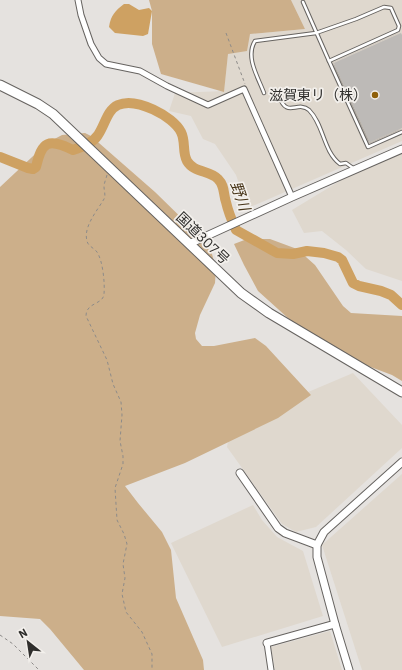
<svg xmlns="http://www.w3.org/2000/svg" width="402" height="670" font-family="'IBM Plex Sans','Noto Sans JP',sans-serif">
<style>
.built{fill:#dfd8ce}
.green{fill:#ccaf8a}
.water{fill:#cea162}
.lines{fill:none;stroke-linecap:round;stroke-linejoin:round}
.river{stroke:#cea162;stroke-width:10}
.building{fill:#bdbab7;filter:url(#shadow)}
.lane-casing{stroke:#666360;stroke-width:4.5}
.street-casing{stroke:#666360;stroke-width:7}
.secondary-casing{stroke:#666360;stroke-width:9}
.highway-casing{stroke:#666360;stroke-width:11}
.path{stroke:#8d8b89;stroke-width:1;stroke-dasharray:3 3;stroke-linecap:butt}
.lane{stroke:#fff;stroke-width:2.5}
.street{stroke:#fff;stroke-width:5}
.secondary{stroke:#fff;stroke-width:7}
.highway{stroke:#fff;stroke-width:9}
.poi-dot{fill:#8f600a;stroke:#f3f0ec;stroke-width:1.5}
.labels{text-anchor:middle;stroke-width:3.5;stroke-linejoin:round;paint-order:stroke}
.poi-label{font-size:14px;fill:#2f2e2c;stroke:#f3f0ec;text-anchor:end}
.street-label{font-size:14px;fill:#2f2e2c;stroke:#f3f0ec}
.water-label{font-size:15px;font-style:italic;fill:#483519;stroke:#f3f0ec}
</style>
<defs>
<filter id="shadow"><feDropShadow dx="-2" dy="2" stdDeviation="2" flood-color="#0004"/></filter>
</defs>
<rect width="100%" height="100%" fill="#e5e2df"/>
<!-- built -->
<g class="built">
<polygon points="291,0 402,0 402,141 248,208 236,175 215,144 203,139 191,116 169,111 175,93 224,91 228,54 250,34 305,29"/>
<polygon points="402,152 402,281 366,269 346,250 322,231 304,233 292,210 358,170"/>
<polygon points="353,373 402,425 402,448 316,527 296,532 282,524 227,447 229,436 287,401"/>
<polygon points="402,474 402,670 362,670 322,545"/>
<polygon points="253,505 262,520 277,537 303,551 323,616 222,647 171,543"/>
<polygon points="330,631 342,670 275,670 271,647"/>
</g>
<!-- green -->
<g class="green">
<polygon points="149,0 291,0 305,29 250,34 247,51 228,54 224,92 161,74 152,44 152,11"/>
<polygon points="85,133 91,136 155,192 199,235 212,254 216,269 215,283 200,315 195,333 196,339 202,346 214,346 255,338 266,346 311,395 278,418 185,463 125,486 138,503 162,532 171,550 176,598 203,660 204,670 84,670 50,629 40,619 0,616 0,187 47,143 62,135"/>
<polygon points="247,239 270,239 297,249 315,265 343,306 351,313 402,316 402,381 392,375 360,363 299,328 258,291 244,265 234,244"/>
</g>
<!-- water -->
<path class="water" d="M124 4H129L139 10 149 8 152 11 148 34 143 36 115 33 109 27C111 15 115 11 124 4Z"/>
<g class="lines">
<!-- river -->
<path class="river" d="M0 157 28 168 33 169 36 167C42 141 48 138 73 150 82 147 93 143 98 135 105 125 107 110 118 105 136 97 173 116 181 132 186 142 182 152 187 161 194 173 210 170 218 179 225 186 223 193 226 202 228 211 232 221 236 230L277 253 293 254 307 251 324 253 338 257 342 260 353 283 359 286 381 291 391 295 402 305"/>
</g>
<!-- building -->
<polygon class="building" points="401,33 402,35 402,128 370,142 334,63"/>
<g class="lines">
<defs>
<g id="lane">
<polyline points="303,2 329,61 368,147 402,132"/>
<path d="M264 93C258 77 245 57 255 41L316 33 356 19 384 7 391 8 399 26 398 30 329 61"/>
<path d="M279 96C287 119 297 100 309 110 324 125 323 151 340 164L346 163 353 168"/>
</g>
<g id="street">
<polyline points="78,0 81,15 91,44 99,58 106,64 140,71 167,86 208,105 244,89 292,197"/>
<polyline points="267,643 271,670"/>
</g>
<g id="secondary">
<polyline points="189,244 292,197 402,149"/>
<polyline points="240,473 278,528 285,533 317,545"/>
<polyline points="267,643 335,624"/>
<polyline points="349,670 335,624 317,557 317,545 324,532 402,462"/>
</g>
<polyline id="highway" points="0,85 38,104 53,114 241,293 269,313 402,392"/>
</defs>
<!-- lane casing -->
<use href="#lane" class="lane-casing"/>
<!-- street casing -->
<use href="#street" class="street-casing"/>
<!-- secondary casing -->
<use href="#secondary" class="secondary-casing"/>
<!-- highway casing -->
<use href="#highway" class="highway-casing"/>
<!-- path -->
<g class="path">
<polyline points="226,33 245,84"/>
<path d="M107 175C106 179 104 183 104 187 104 191 106 195 104 199 97 211 83 227 87 241 88 246 94 248 97 252 103 261 105 284 104 294 103 305 86 302 86 316L107 360 113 384 121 402 122 415 120 441 123 456V464L115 488 117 520 124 534 127 544 123 564 125 578 122 594 126 612 142 632 152 654V670"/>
<polyline points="0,635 13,644 39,670"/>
</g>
<!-- lane -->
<use href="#lane" class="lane"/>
<!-- street -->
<use href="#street" class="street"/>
<!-- secondary -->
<use href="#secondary" class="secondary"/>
<!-- highway -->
<use href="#highway" class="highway"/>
</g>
<!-- markers -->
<circle class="poi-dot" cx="375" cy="95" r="4"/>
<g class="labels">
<!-- poi labels -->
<g class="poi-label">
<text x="367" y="100">滋賀東リ（株）</text>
</g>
<!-- street labels -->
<g class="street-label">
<text transform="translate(203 238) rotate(44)" y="5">国道307号</text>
</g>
<!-- water labels -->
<g class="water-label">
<text transform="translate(240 196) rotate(70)" y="5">野川</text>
</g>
</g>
<!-- north arrow -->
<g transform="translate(28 642) rotate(330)" stroke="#f3f0ec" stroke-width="3" paint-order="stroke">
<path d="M0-3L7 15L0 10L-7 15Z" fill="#2f2e2c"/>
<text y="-6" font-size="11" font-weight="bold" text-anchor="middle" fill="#2f2e2c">N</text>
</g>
</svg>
